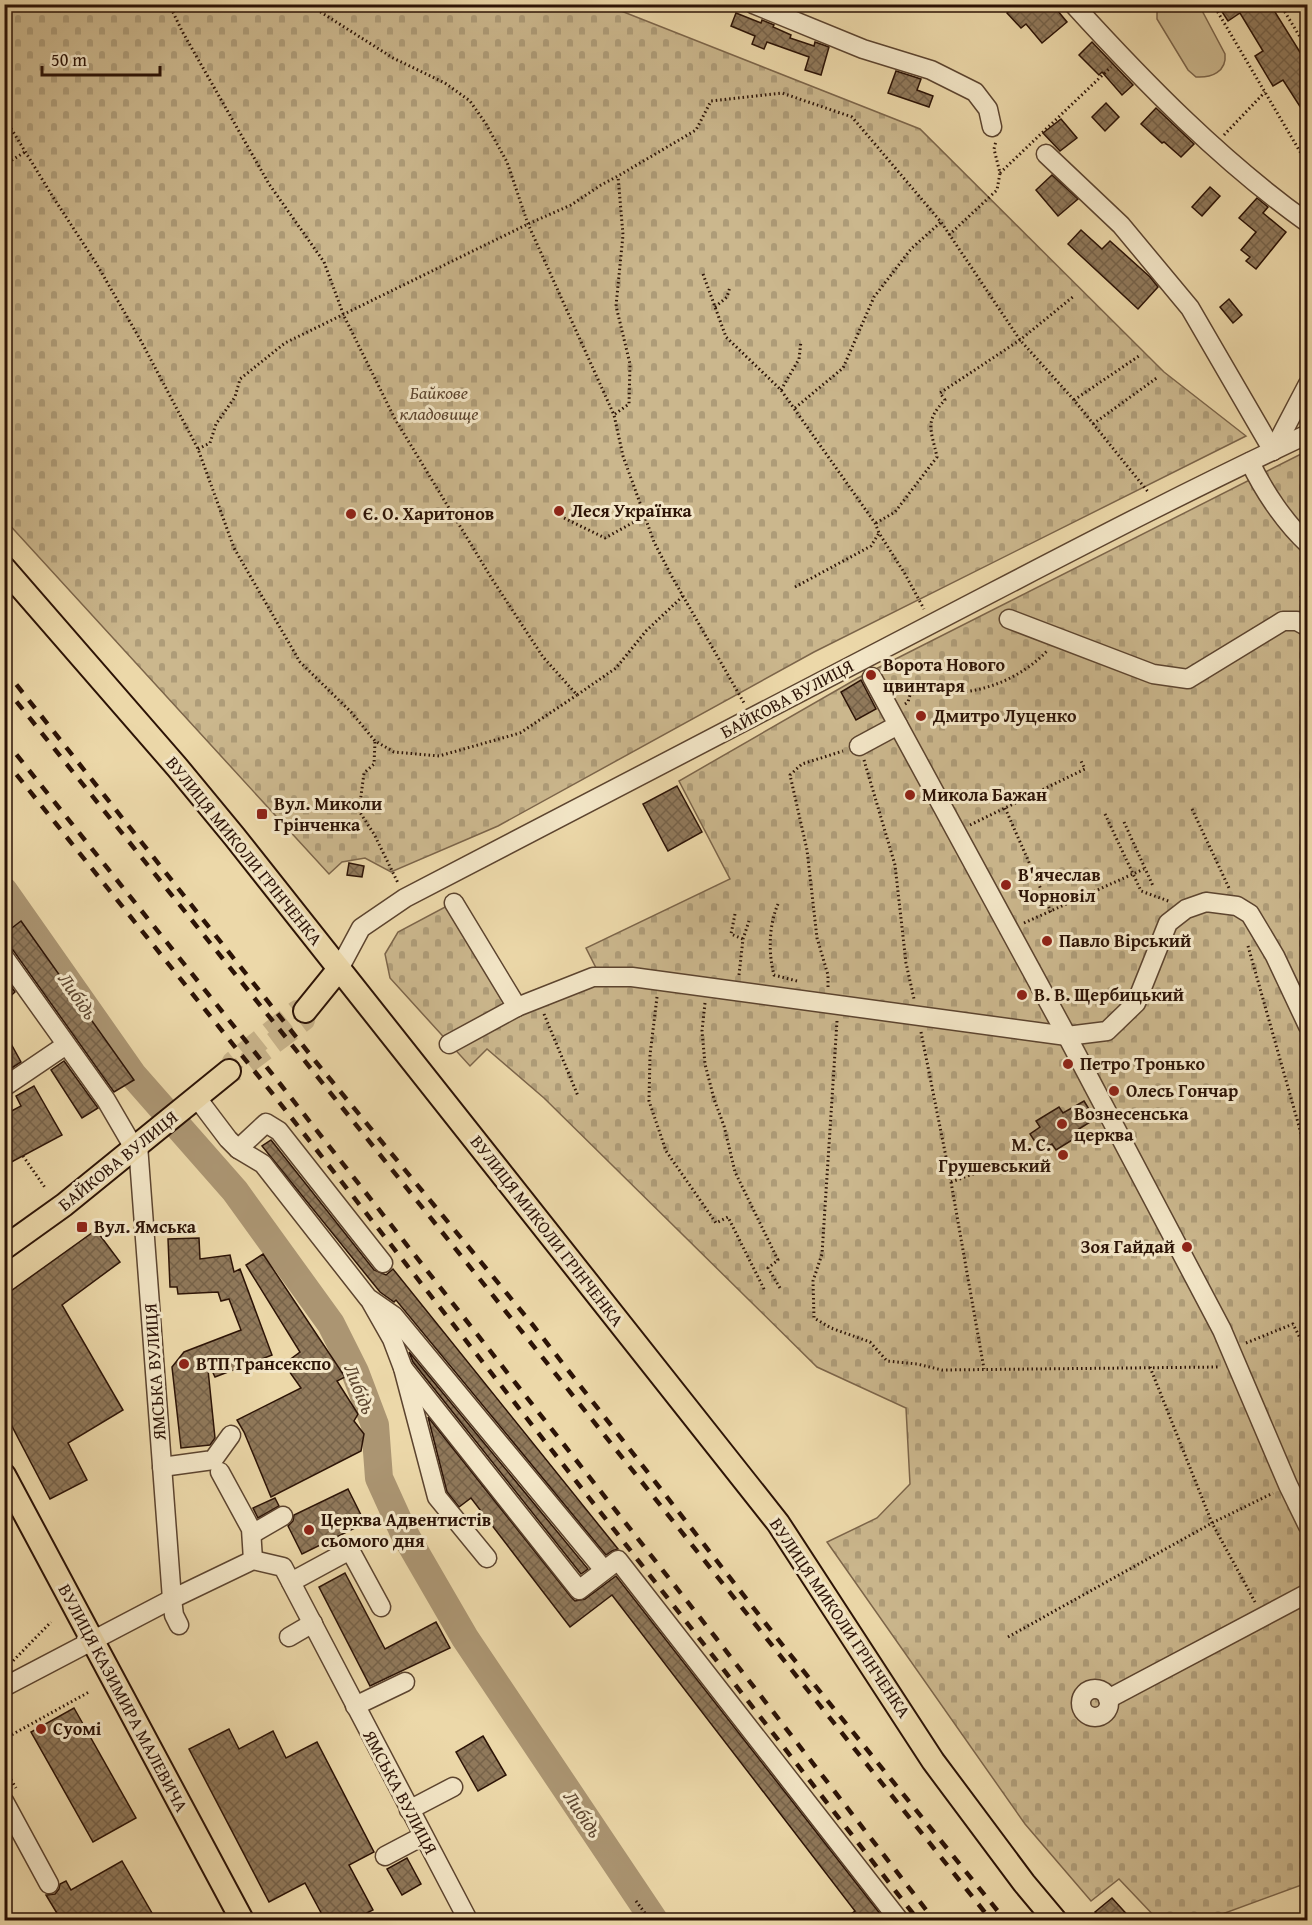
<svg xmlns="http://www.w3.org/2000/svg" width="1312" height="1925" font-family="'Gentium Book Plus',serif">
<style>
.cemetery{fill:url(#cemetery-stones);stroke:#7c654a;stroke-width:1.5}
.pitch{fill:#cbb78d;stroke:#7c654a;stroke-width:1.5}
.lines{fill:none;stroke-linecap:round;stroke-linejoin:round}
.river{stroke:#ab9572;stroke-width:28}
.building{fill:url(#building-cross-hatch);stroke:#2c1306;stroke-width:1.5}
.major-tunnel{stroke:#c6b188;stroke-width:22;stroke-dasharray:22 11;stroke-linecap:butt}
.minor-casing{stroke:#5c442f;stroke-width:21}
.major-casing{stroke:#2c1306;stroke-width:26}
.path{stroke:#2c1306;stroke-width:3;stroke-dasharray:1.5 3;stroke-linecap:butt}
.minor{stroke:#f3e6c7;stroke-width:18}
.major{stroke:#ecd8a9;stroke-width:22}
.rail{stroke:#2c1306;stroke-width:4.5;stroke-dasharray:10 10;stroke-linecap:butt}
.poi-dot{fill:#8f2418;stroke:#f3e6c7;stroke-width:2}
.labels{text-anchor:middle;stroke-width:6;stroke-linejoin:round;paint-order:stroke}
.park-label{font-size:18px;font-style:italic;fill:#5c442e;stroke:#f3e6c7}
.poi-label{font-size:18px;font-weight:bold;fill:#2c1306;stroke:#f3e6c7;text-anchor:start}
.street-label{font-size:18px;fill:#2c1306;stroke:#f3e6c7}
.water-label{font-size:20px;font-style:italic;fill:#5f4731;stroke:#f3e6c7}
</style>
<defs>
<pattern id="cemetery-stones" width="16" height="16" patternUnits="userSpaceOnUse" patternTransform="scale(1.5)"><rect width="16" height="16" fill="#cbb78d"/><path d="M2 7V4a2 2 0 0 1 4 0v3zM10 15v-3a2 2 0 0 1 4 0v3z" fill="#ae9c78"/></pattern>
<pattern id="building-cross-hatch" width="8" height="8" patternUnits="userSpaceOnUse" patternTransform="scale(1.5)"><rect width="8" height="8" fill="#90795b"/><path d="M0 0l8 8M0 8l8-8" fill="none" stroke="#766249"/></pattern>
</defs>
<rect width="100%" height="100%" fill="#ecd8a9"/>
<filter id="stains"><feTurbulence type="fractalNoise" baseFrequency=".00333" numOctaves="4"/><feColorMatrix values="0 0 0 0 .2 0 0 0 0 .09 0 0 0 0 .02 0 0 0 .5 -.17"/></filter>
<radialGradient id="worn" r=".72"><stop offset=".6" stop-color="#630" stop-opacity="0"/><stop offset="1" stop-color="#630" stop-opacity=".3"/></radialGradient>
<!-- cemetery -->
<g class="cemetery">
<polygon points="5,4 606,5 920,129 1164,372 1246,436 814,652 498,826 391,872 365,858 342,862 329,874 5,520"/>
<polygon points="1307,451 1307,1883 1206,1920 1158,1920 1119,1879 1091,1901 1025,1824 827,1542 877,1518 910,1484 906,1408 817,1367 544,1098 487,1049 470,1066 390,978 385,954 398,932 462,898 519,1004 596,968 586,948 730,879 679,781 858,678"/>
</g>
<!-- pitch -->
<path class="pitch" d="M1157 5H1199L1225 54C1227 72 1211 78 1196 77L1188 70 1157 19Z"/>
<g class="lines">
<!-- river -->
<polyline class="river" points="4,891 133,1075 235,1191 331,1324 355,1372 375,1425 379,1478 403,1531 465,1638 654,1920"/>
</g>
<!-- building -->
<g class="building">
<polygon points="1016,4 1052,4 1067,22 1042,43 1026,24 1021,28 1007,13"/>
<polygon points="1217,4 1270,4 1308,65 1308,119 1283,80 1273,86 1255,56 1263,51 1240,13 1228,21"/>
<polygon points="736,13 761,23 762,20 774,25 773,27 791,35 790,38 814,46 815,42 829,47 821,75 805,70 809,57 767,42 764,49 752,44 755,36 731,26"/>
<polygon points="1092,42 1133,85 1122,95 1102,72 1099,75 1079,55"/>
<polygon points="896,71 921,79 917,90 933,96 929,107 888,93"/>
<polygon points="1106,103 1119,117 1105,131 1092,117"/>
<polygon points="1156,108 1194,144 1181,157 1164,142 1162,143 1141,124"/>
<polygon points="1061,119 1077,138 1060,151 1043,133"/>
<polygon points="1052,175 1078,199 1058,216 1036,190"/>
<polygon points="1210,187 1220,196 1202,216 1192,207"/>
<polygon points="1257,198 1268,207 1263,213 1286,232 1256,269 1246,261 1250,257 1241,250 1256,232 1239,218"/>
<polygon points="1081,230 1102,249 1110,241 1150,277 1158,287 1138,309 1068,244"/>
<polygon points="1229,299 1242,315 1233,323 1220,307"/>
<polygon points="861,680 876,709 856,720 841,692"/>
<polygon points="677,786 702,832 668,851 643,804"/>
<polygon points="349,863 364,866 362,877 347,875"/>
<polygon points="21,921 134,1080 114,1092 13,950 4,946 4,934"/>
<polygon points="4,977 15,992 4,1002"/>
<polygon points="4,1031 21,1062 4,1073"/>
<polygon points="64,1061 98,1108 82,1118 51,1070"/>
<polygon points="34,1086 62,1135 4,1166 4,1115 21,1106 16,1096"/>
<polygon points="1084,1101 1095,1119 1074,1132 1077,1137 1056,1150 1052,1144 1041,1151 1030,1134 1040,1127 1036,1121 1059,1107 1063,1113"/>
<polygon points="271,1140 374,1270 386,1275 393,1269 618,1549 612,1551 606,1555 396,1300 394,1302 380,1292 262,1146"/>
<polygon points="96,1230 120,1262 62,1305 123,1410 68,1443 87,1480 50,1499 4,1411 4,1296"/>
<polygon points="199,1238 200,1259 230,1255 234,1272 240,1269 272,1355 215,1377 207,1360 215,1438 210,1445 181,1448 172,1367 184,1352 241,1330 229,1299 221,1301 218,1292 178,1294 177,1287 170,1287 168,1239"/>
<polygon points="263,1254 345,1377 337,1381 358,1414 354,1421 364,1434 361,1451 271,1497 244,1432 237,1420 301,1388 284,1364 300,1352 246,1265"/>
<polygon points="409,1352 588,1569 581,1574 413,1362"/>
<polygon points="428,1417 571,1597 575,1601 585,1599 616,1576 885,1920 843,1920 855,1911 612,1595 570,1627 471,1498 459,1507 447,1492"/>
<polygon points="348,1489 365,1523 302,1554 288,1526 293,1521 294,1515"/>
<polygon points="275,1498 279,1506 258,1518 253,1508"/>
<polygon points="345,1573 385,1649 436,1622 450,1648 370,1686 319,1587"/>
<polygon points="74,1708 136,1818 93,1842 31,1732"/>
<polygon points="229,1729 239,1749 273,1731 286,1758 317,1742 374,1852 349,1865 373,1910 353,1920 325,1920 305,1883 269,1902 189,1749"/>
<polygon points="483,1736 506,1775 478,1791 456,1752"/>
<polygon points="407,1858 421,1884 402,1895 387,1869"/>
<polygon points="122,1861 156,1920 61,1920 46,1895 55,1894 59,1889 60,1884 66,1881 71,1890"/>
<polygon points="1112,1898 1132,1920 1103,1920 1095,1912"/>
</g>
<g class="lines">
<!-- major-tunnel -->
<polygon class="major-tunnel" points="297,1011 305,1011 304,1020 239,1069 229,1071 233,1062"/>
<defs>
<g id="minor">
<polyline points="753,4 863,49 931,70 975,92 988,109 992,127"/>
<path d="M1073 4C1145 83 1221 161 1308 223"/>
<polyline points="1046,154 1121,225 1190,308 1273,451"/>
<polyline points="1273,451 1308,384"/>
<path d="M1250 462C1263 490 1285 523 1308 544"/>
<polyline points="1009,619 1153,674 1188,679 1283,621 1297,621 1308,627"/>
<polyline points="872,677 1067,1036 1222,1330 1288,1485 1308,1526"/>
<polyline points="859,746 898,725"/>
<polyline points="454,903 517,1007"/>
<polyline points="4,957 106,1100 134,1148"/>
<path d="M339 969 361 928 405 898C601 797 796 693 993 592 1097 538 1201 484 1308 434"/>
<polyline points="449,1044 517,1007 593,977 632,977 1067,1036 1107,1031 1136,1003 1168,923 1186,909 1206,902 1237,906 1250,914 1275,956 1308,1026"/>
<polyline points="4,1087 66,1045"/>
<polyline points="197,1098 228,1139 238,1149 263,1164 368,1298 394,1316 604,1570"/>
<polyline points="138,1145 172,1599 174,1615 179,1625"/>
<polyline points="238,1149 266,1123 279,1131 383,1263"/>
<polyline points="371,1302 392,1339 403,1368 437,1497 487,1558"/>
<polyline points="403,1368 579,1590 618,1560 899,1920"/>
<polyline points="162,1467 213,1460 231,1435"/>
<polyline points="220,1472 251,1529 253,1560"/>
<polyline points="252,1534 283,1516"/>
<polyline points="291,1582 350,1550 381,1607"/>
<polyline points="289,1637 313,1623"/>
<polyline points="4,1687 172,1599 253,1560 283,1567 468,1920"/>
<circle cx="1095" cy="1703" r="14"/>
<polyline points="1108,1699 1308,1593"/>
<polyline points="355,1706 405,1682"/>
<polyline points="4,1801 49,1884"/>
<polyline points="409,1810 453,1787"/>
<polyline points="385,1856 423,1836"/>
</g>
<g id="major">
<polyline points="4,568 177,767 234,836 778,1523 933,1761 1024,1883 1055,1920"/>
<polyline points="305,1011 339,969"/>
<polyline points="4,1248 64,1205 229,1071"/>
<polyline points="4,1475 242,1920"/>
</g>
</defs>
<!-- minor casing -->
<use href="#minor" class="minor-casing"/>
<!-- major casing -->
<use href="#major" class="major-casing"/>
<!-- path -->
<g class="path">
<polyline points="169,4 182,31 269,184 324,262 344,316 395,419 492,579 543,657 577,695 616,668 646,631 683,596"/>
<polyline points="304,4 319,11 393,58 445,83 470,101 486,124 507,162 528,224 614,415 623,456 654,542 671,575 744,703"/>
<polyline points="1213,4 1302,155 1308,160"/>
<polyline points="1280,4 1308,50"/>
<polyline points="4,117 53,197 96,263 141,341 198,449 234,548 300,662 351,712 375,741 394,752 439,756 520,733 577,695"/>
<polyline points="1224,135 1265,92"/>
<polyline points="4,165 25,152"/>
<polyline points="1000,173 1111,67"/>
<polyline points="949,235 997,190 1000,173 994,149 996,141"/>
<polyline points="703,274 726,337 781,390 875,523 879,533 905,574 924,609"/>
<polyline points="715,307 727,297 730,287"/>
<polyline points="781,390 799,359 801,341"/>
<polyline points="1074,400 1139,356"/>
<polyline points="795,408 843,368 874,297 911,249 941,222"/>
<polyline points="615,414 629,404 630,364 616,306 623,235 618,176"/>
<polyline points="1093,424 1158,377"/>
<polyline points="198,449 210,443 216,424 235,397 240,379 285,343 528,224 571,205 601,185 618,176 696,130 711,101 782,93 852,117 941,222 1020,340 1074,400 1149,493"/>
<polyline points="559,511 562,517 605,538 645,516"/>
<path d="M876 523 895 512 937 457C931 429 924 422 945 400L940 393 1020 340 1074 296"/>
<polyline points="795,587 871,546 879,533"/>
<polyline points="1302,606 1301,597 1308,592"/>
<path d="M905 704 908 702 910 695C925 688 932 693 947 693 984 693 1021 678 1047 651"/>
<polyline points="375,742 374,764 364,773 359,811 374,834 398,883"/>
<polyline points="864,760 895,865 906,963 914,999"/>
<polyline points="1005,808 1051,912"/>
<polyline points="1192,809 1229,888"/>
<polyline points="1105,814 1141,891 1171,902"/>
<polyline points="1124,822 1153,886"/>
<polyline points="970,825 1085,769 1081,761"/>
<path d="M778 904C769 925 768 952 774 975L797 981"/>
<polyline points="735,914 731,934 743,939"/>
<polyline points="1024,923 1144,869"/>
<polyline points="1248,946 1308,1158"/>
<polyline points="739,975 743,939 749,921"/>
<polyline points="828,987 828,975 817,938 807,850 790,775 802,764 843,751"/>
<polyline points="657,997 650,1055 649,1101 666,1151 716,1223 728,1217 765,1291"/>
<polyline points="705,1003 702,1031 705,1064 714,1099 724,1126 735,1172 778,1260 768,1268 780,1288"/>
<polyline points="544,1014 578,1096"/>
<polyline points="837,1021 822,1254 813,1281 814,1318 831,1328 870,1342 887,1361 917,1364 942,1370 1219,1367"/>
<polyline points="921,1032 951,1182 984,1369"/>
<polyline points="23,1156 46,1189"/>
<polyline points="951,1182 979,1172"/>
<polyline points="1246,1343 1293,1324 1302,1342 1308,1341"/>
<polyline points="1150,1367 1212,1523 1255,1602"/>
<polyline points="1008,1637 1212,1523 1273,1493"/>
<polyline points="10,1664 51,1622"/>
<polyline points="4,1739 89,1692"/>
<polyline points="4,1768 16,1788"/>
<polyline points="636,1901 650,1920"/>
</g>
<!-- minor -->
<use href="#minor" class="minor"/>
<!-- major -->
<use href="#major" class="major"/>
<!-- rail -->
<g class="rail">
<polyline points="4,669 316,1062 532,1324 784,1647 1005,1920"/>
<polyline points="4,686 523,1333 991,1920"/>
<polyline points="4,739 281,1085 716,1638 934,1920"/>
<polyline points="4,759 272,1093 706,1647 918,1920"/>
</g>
</g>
<!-- markers -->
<g class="poi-dot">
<circle cx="559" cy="511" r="6"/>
<circle cx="351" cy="514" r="6"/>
<circle cx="871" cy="675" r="6"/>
<circle cx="921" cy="716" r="6"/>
<circle cx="910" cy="795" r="6"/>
<rect x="256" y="808" width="12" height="12" rx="3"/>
<circle cx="1006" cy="885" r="6"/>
<circle cx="1047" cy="941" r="6"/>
<circle cx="1022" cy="995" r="6"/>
<circle cx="1068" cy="1064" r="6"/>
<circle cx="1114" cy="1091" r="6"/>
<circle cx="1062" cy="1124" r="6"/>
<circle cx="1063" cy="1155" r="6"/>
<rect x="76" y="1221" width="12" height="12" rx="3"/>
<circle cx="1187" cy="1247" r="6"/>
<circle cx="184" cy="1364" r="6"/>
<circle cx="309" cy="1530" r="6"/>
<circle cx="41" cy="1729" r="6"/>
</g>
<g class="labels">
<!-- park labels -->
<g class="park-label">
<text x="439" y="399">Байкове<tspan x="439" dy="21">кладовище</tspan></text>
</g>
<!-- poi labels -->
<g class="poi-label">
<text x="571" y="517">Леся Українка</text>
<text x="363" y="520">Є. О. Харитонов</text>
<text x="883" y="671">Ворота Нового<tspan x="883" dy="21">цвинтаря</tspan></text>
<text x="933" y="722">Дмитро Луценко</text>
<text x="922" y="801">Микола Бажан</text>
<text x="274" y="810">Вул. Миколи<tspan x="274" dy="21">Грінченка</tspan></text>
<text x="1018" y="881">В'ячеслав<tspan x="1018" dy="21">Чорновіл</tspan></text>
<text x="1059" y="947">Павло Вірський</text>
<text x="1034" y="1001">В. В. Щербицький</text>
<text x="1080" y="1070">Петро Тронько</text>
<text x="1126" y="1097">Олесь Гончар</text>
<text x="1074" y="1120">Вознесенська<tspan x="1074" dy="21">церква</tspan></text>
<text x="1051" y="1151" text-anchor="end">М. С.<tspan x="1051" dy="21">Грушевський</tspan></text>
<text x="94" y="1233">Вул. Ямська</text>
<text x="1175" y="1253" text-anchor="end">Зоя Гайдай</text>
<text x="196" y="1370">ВТП Трансекспо</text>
<text x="321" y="1526">Церква Адвентистів<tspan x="321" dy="21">сьомого дня</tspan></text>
<text x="53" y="1735">Суомі</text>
</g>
<!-- street labels -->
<g class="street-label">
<text transform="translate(787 699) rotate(-28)" y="6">БАЙКОВА ВУЛИЦЯ</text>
<text transform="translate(244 851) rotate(51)" y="6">ВУЛИЦЯ МИКОЛИ ГРІНЧЕНКА</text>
<text transform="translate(118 1161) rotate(-39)" y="6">БАЙКОВА ВУЛИЦЯ</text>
<text transform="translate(547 1231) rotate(52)" y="6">ВУЛИЦЯ МИКОЛИ ГРІНЧЕНКА</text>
<text transform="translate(155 1372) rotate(-94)" y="6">ЯМСЬКА ВУЛИЦЯ</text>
<text transform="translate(840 1618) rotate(56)" y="6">ВУЛИЦЯ МИКОЛИ ГРІНЧЕНКА</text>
<text transform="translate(123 1698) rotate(62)" y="6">ВУЛИЦЯ КАЗИМИРА МАЛЕВИЧА</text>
<text transform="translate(400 1792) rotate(62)" y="6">ЯМСЬКА ВУЛИЦЯ</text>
</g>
<!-- water labels -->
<g class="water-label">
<text transform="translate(78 996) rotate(55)" y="7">Либідь</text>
<text transform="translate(360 1389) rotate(68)" y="7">Либідь</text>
<text transform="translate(583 1814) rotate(56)" y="7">Либідь</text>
</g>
</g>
<!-- margin -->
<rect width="1312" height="1925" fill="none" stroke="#ecd8a9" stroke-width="24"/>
<rect x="6" y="6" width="1300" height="1913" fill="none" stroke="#2c1306" stroke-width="3"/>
<rect x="12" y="12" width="1288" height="1901" fill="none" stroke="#2c1306" stroke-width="1.5"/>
<!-- scale -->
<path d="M42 66v9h118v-9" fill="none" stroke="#2c1306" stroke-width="3"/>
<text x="51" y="66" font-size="18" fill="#2c1306" stroke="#f3e6c7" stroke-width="4.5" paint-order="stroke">50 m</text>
<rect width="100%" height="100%" filter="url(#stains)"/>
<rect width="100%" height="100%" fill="url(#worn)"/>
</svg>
